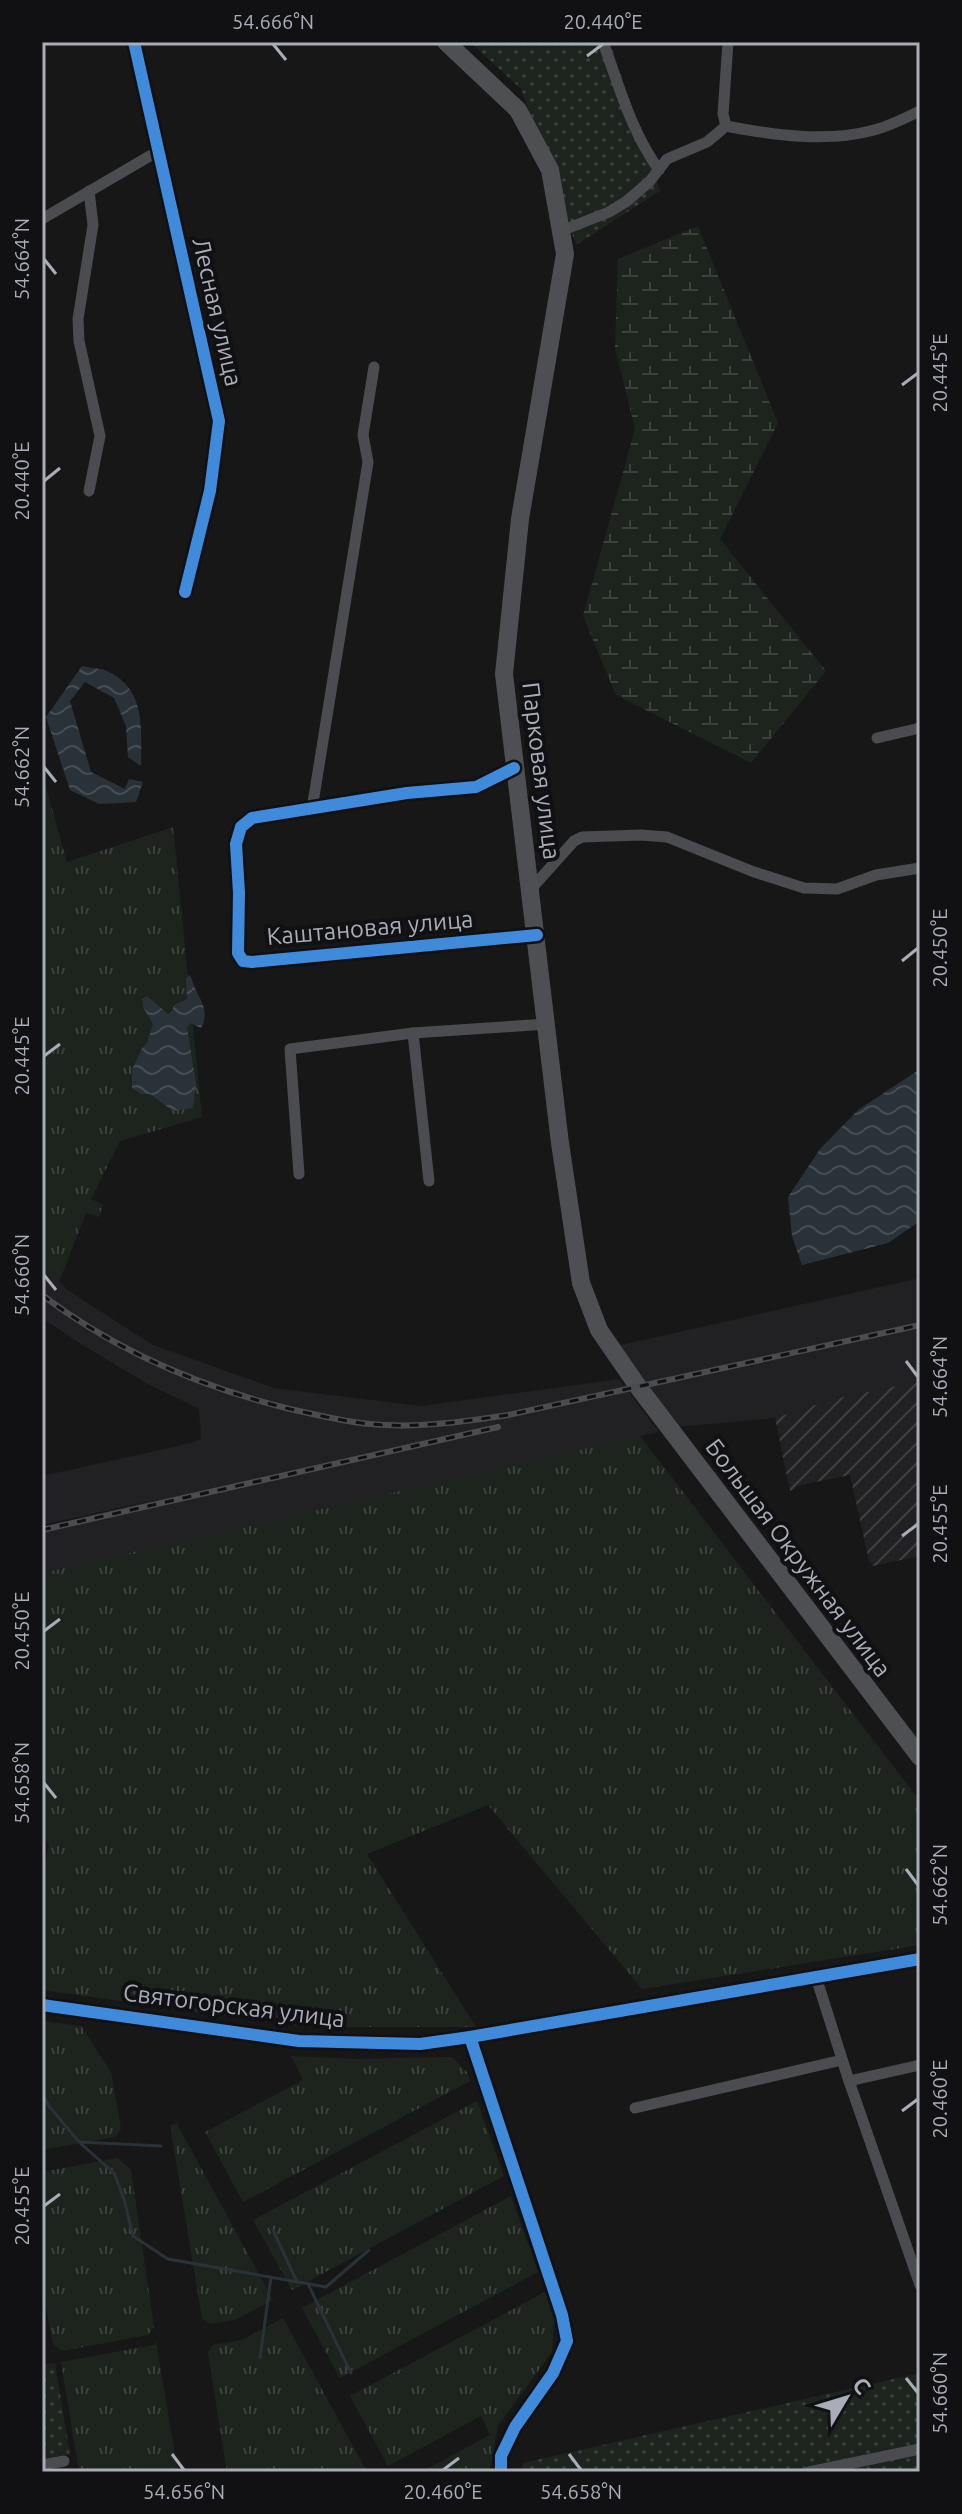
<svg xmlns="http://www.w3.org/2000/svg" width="962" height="2514" font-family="Ubuntu,sans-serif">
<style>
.built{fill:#212123}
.industrial{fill:url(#industrial-furrows)}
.grass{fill:url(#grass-tufts)}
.wetland{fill:url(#wetland-marsh)}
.garden{fill:url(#garden-dots)}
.water{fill:url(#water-waves)}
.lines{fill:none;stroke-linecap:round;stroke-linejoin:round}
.stream{stroke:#2a3239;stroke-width:3}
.minor{stroke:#4b4c50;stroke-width:11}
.tertiary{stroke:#4b4c50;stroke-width:14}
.primary{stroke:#4d4f52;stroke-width:18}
.rail-casing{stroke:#4b4c4f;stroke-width:6}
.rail{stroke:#111113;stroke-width:3;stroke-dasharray:9;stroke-linecap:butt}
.cycleway-casing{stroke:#111113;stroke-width:17}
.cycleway{stroke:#408adc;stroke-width:12}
.ticks{fill:none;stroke:#a8adb8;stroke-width:3}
.labels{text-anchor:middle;stroke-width:8;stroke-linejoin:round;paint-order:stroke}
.street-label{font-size:24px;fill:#a8adb8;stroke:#111113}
.neatline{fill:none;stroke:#a8adb8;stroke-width:3}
.ticks-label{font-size:20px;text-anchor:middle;fill:#a8adb8}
</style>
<defs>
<pattern id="industrial-furrows" width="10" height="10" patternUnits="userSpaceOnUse" patternTransform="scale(2)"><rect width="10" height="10" fill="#212123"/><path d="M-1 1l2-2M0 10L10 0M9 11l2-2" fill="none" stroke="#3e3f41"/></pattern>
<pattern id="grass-tufts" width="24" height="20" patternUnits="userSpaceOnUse" patternTransform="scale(2)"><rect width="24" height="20" fill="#1d241e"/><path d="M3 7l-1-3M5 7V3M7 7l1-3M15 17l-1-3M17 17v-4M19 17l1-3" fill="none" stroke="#3b413d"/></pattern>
<pattern id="wetland-marsh" width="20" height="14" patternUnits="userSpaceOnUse" patternTransform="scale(2)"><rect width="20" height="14" fill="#1d241e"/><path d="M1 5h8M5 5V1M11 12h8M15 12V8" fill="none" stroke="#3b413d"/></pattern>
<pattern id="garden-dots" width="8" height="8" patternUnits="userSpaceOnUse" patternTransform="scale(2)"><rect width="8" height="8" fill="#1d241e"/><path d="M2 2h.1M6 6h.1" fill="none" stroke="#3b413d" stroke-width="1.8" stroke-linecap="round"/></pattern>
<pattern id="water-waves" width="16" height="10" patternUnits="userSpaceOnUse" patternTransform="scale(2)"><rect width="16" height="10" fill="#2a3239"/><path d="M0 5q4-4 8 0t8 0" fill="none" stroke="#464d54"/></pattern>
</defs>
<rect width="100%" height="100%" fill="#171717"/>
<!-- built -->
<g class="built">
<polygon points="42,1265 69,1291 153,1345 274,1388 421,1406 619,1379 659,1432 42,1573 42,1527 163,1498 42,1525 42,1476 187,1444 201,1439 199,1409 148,1384 84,1346 42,1318"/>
<polygon points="920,1278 920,1381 834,1399 775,1418 676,1427 616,1346"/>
</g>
<!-- industrial -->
<polygon class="industrial" points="920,1381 920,1556 873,1566 869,1561 850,1475 796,1486 795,1489 790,1491 775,1418 834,1399"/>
<!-- grass -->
<g class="grass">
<polygon points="42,774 67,862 173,827 202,1117 120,1141 91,1199 103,1205 99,1217 86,1213 59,1282 42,1265"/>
<polygon points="640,1436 920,1801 920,1945 642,1989 488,1805 367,1854 476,2027 306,2027 42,1990 42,1882 49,1844 42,1834 42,1573"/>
<polygon points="42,2021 81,2026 111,2072 121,2129 115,2137 42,2150"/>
<polygon points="291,2056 354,2059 452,2057 467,2072 470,2081 243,2202 205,2132 303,2080"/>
<polygon points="477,2101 504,2176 292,2290 253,2220"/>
<polygon points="177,2124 273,2300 235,2320 210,2324 202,2318 170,2125"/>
<polygon points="118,2158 131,2170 154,2327 148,2335 62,2351 53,2344 42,2284 42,2172"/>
<polygon points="511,2196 538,2272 340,2378 302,2308"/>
<polygon points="545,2292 554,2320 552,2352 498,2426 489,2472 421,2472 490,2435 481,2416 388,2466 350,2396"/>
<polygon points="283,2318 367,2472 227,2472 208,2353 213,2345 242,2340"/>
<polygon points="156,2342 178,2472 79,2472 61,2362 154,2345"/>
</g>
<!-- wetland -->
<polygon class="wetland" points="698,226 778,423 720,539 826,671 751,763 616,695 583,616 635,429 615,347 618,259"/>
<!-- garden -->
<g class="garden">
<polygon points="470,42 610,42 660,191 576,245 521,89"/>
<polygon points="55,2363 70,2454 42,2459 42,2365"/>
<polygon points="920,2373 920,2472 522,2472 523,2463"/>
</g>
<!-- water -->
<g class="water">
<path d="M82 666C90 668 100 668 107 671 147 689 141 731 141 766L128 757 126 726 114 698 85 682 70 701 91 772 125 789 129 779 143 782 136 802 99 804 70 790 46 717Z"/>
<path d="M190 975C192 979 193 984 195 988 201 1002 210 1012 201 1028L190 1023 187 1027 196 1084 193 1108 173 1111 150 1094H141L132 1088V1070L142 1048 147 1043 153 1024 143 1007 142 999 147 996 168 1014 172 1011 174 1005 187 999 186 978Z"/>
<polygon points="920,1069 920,1221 888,1243 802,1265 792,1236 788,1197 820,1149 858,1110"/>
</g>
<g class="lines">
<!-- stream -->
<g class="stream">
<polyline points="42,2094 49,2106 79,2142 114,2173 124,2199 133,2236 168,2259 326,2287 369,2250"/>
<polyline points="79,2142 161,2146"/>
<polyline points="273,2230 297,2282"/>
<polyline points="308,2284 351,2373"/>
<polyline points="260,2358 271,2277"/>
</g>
<!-- minor -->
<g class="minor">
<polyline points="134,42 219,421 210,491 185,592"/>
<path d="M603 42C619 86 631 131 659 170"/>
<path d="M726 126C773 135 827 143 874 130 890 126 905 118 920 111"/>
<polyline points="726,126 723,114 728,42"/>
<polyline points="42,219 160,150"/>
<polyline points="561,231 609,212 627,201 650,181 667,159 707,142 726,126"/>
<polyline points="89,491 100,436 79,341 78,319 93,225 89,191"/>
<polyline points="877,738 920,728"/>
<polyline points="514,768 476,787 407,793 252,818 241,827 236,844 239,893 238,953 243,961 252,962 537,935"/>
<polyline points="312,809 368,462 363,435 374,367"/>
<polyline points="531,889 574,841 582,837 641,835 667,837 754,872 804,888 837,889 876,875 920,868"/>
<polyline points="413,1033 429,1181"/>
<polyline points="299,1174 290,1049 413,1033 547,1024"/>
<polyline points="816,1977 849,2081 920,2285"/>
<polyline points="470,2037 562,2315 567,2341 553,2373 515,2427 501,2456 501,2472"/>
<polyline points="849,2081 920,2065"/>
<polyline points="635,2108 842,2060"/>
<polyline points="42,2465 64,2461"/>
<polyline points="809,2472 920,2449"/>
</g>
<!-- tertiary -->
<polyline class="tertiary" points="42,2005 299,2041 420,2044 470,2037 920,1959"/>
<!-- primary -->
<polyline class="primary" points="446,42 518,110 550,170 565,254 520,519 504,674 560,1143 581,1283 599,1330 639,1388 920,1757"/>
<defs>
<g id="rail">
<path d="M42 1295C116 1351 200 1387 290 1409 322 1416 353 1424 386 1425 427 1427 468 1421 508 1415L920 1325"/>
<polyline points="42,1530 498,1427"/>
</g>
</defs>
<!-- rail casing -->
<use href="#rail" class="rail-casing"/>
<!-- rail -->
<use href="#rail" class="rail"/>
<defs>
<g id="cycleway">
<polyline points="134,42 219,421 210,491 185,592"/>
<polyline points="514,768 476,787 407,793 252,818 241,827 236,844 239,893 238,953 243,961 252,962 537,935"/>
<polyline points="42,2005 299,2041 420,2044 470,2037 920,1959"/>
<polyline points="470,2037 562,2315 567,2341 553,2373 515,2427 501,2456 501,2472"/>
</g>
</defs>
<!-- cycleway casing -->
<use href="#cycleway" class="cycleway-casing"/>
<!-- cycleway -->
<use href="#cycleway" class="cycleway"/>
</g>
<!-- ticks -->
<path class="ticks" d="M273 44 286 60M587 56 603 44M44 259 56 274M902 385 918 373M44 481 60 468M44 767 56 782M902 961 918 948M44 1056 60 1044M44 1275 56 1290M906 1361 918 1377M902 1536 918 1524M44 1631 60 1619M44 1783 56 1798M906 1869 918 1885M902 2111 918 2099M44 2206 60 2194M906 2378 918 2393M172 2454 184 2470M569 2454 581 2470M443 2470 459 2458"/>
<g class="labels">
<!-- street labels -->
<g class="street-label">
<text transform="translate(217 312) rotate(77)" y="8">Лесная улица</text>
<text transform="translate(541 771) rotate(83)" y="8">Парковая улица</text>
<text transform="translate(370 928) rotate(-5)" y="8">Каштановая улица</text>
<text transform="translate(798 1558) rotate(53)" y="8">Большая Окружная улица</text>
<text transform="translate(234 2006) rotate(7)" y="8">Святогорская улица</text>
</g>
</g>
<!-- border -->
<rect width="962" height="2514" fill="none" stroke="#111113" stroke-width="88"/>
<!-- north arrow -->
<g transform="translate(846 2398) rotate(52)" stroke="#111113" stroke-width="6" paint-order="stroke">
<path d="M0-6L14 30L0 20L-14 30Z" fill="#a8adb8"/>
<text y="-12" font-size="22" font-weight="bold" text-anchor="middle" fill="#a8adb8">С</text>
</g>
<rect x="44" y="44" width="874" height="2426" class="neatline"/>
<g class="ticks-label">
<text x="273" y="29">54.666°N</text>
<text x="603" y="29">20.440°E</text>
<text transform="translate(22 259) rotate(-90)" y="7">54.664°N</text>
<text transform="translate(940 373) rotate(-90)" y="7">20.445°E</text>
<text transform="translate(22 481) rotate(-90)" y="7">20.440°E</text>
<text transform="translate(22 767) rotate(-90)" y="7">54.662°N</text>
<text transform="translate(940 948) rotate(-90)" y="7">20.450°E</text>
<text transform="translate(22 1056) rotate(-90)" y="7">20.445°E</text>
<text transform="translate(22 1275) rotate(-90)" y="7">54.660°N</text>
<text transform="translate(940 1377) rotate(-90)" y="7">54.664°N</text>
<text transform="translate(940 1524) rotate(-90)" y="7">20.455°E</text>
<text transform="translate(22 1631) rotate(-90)" y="7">20.450°E</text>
<text transform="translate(22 1783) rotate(-90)" y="7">54.658°N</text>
<text transform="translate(940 1885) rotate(-90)" y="7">54.662°N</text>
<text transform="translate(940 2099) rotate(-90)" y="7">20.460°E</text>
<text transform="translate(22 2206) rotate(-90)" y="7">20.455°E</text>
<text transform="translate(940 2393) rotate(-90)" y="7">54.660°N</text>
<text x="184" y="2499">54.656°N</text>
<text x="443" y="2499">20.460°E</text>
<text x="581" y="2499">54.658°N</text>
</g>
</svg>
